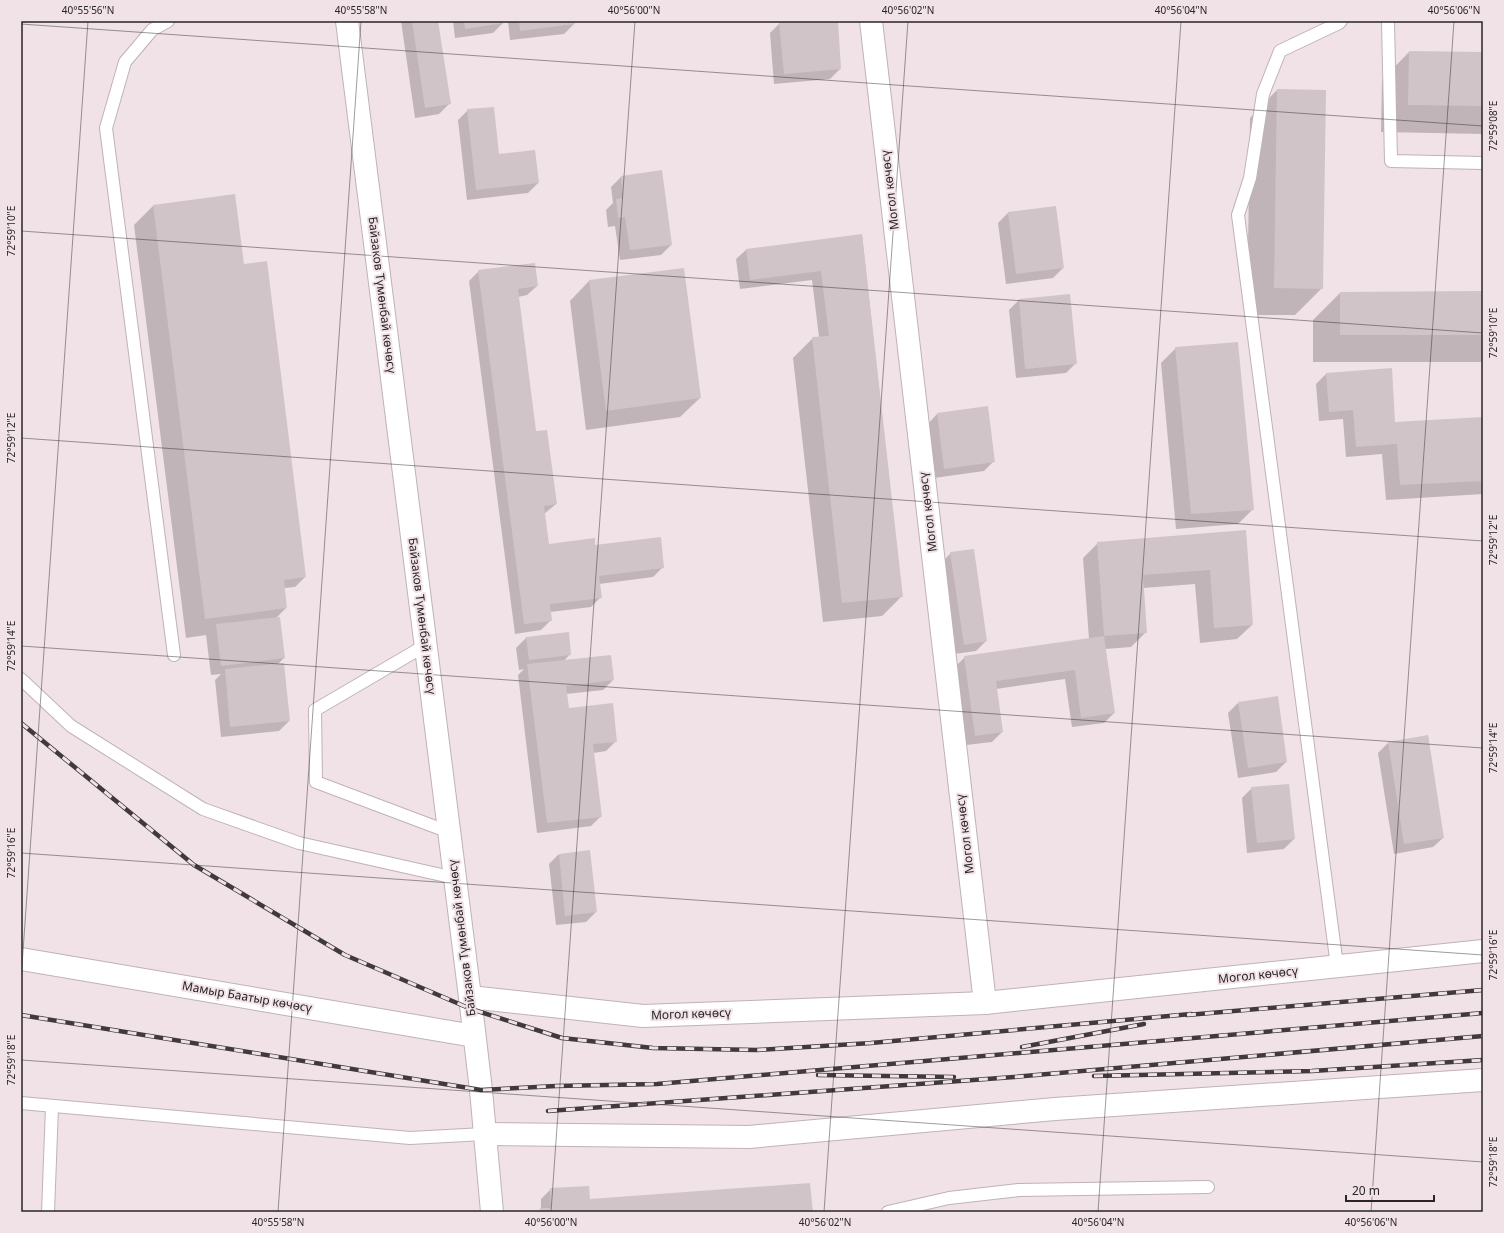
<svg xmlns="http://www.w3.org/2000/svg" width="1504" height="1233" font-family="'Noto Sans',sans-serif">
<style>
.shadow{fill:#0003}
.building{fill:#d1c4c8}
.lines{fill:none;stroke-linecap:round;stroke-linejoin:round}
.service-casing{stroke:#bfb3b6;stroke-width:14}
.minor-casing{stroke:#bfb3b6;stroke-width:24}
.tertiary-casing{stroke:#bfb3b6;stroke-width:24}
.secondary-casing{stroke:#bfb3b6;stroke-width:24}
.service{stroke:#fff;stroke-width:12}
.minor{stroke:#fff;stroke-width:22}
.tertiary{stroke:#fff;stroke-width:22}
.secondary{stroke:#fff;stroke-width:22}
.rail-casing{stroke:#403a3b;stroke-width:4.5}
.rail{stroke:#f0e2e6;stroke-width:3;stroke-dasharray:9;stroke-linecap:butt}
.ticks{fill:none;stroke:#292425;stroke-width:1;stroke-opacity:0.45}
.labels{text-anchor:middle;stroke-width:4;stroke-linejoin:round;paint-order:stroke}
.street-label{font-size:12px;fill:#292425;stroke:#f0e2e6}
.neatline{fill:none;stroke:#292425;stroke-width:1.5}
.ticks-label{font-size:10px;text-anchor:middle;fill:#292425}
</style>
<rect width="100%" height="100%" fill="#f0e2e6"/>
<!-- shadow -->
<g class="shadow">
<polygon points="401,21 437,21 449,104 439,114 415,118"/>
<polygon points="453,21 502,21 503,23 493,33 455,38"/>
<polygon points="508,21 573,21 574,24 564,34 510,40"/>
<polygon points="806,21 837,21 840,69 830,79 774,84 770,33 780,23"/>
<polygon points="1409,52 1483,53 1483,134 1381,132 1382,80"/>
<polygon points="1277,90 1322,288 1295,315 1247,315 1250,118"/>
<polygon points="468,110 498,155 538,183 528,193 467,200 458,120"/>
<polygon points="621,177 671,245 661,255 620,260 615,226 608,227 606,210 613,203 611,187"/>
<polygon points="154,205 243,266 305,577 295,587 284,588 286,608 276,618 284,658 277,665 289,721 279,731 221,737 215,680 221,674 211,675 206,635 186,638 134,225"/>
<polygon points="1055,208 1063,268 1053,278 1006,284 998,223 1008,213"/>
<polygon points="862,235 902,596 882,616 823,622 793,358 813,338 819,337 812,280 740,289 736,259 746,250"/>
<polygon points="683,269 700,398 680,417 586,430 570,301 589,281"/>
<polygon points="479,271 537,286 527,295 518,297 535,432 556,504 544,514 548,545 594,546 663,567 653,577 599,584 601,597 591,607 550,612 551,620 541,630 515,634 469,281"/>
<polygon points="1483,292 1483,362 1313,362 1313,320 1340,293"/>
<polygon points="1019,300 1076,363 1066,373 1016,378 1009,310"/>
<polygon points="1176,348 1253,509 1238,524 1176,529 1161,363"/>
<polygon points="1326,374 1395,423 1483,418 1483,494 1386,500 1382,454 1346,457 1343,419 1319,421 1316,384"/>
<polygon points="937,414 994,461 984,471 934,478 928,424"/>
<polygon points="1245,531 1252,625 1237,639 1200,643 1195,584 1143,588 1146,632 1131,647 1105,649 1114,713 1104,723 1072,727 1065,679 996,689 1002,732 992,742 966,745 955,667 965,657 1089,639 1083,558 1098,543"/>
<polygon points="951,553 986,641 976,651 954,654 941,563"/>
<polygon points="526,638 570,654 564,661 613,680 603,690 566,694 568,709 616,741 606,751 593,753 601,816 591,826 537,833 518,675 524,669 519,670 516,648"/>
<polygon points="1238,703 1286,762 1276,772 1238,778 1228,713"/>
<polygon points="1428,736 1443,838 1433,847 1394,854 1378,753 1388,743"/>
<polygon points="1252,788 1294,839 1284,849 1247,853 1242,798"/>
<polygon points="559,854 596,912 586,922 556,925 549,864"/>
<polygon points="551,1189 589,1200 812,1212 538,1212 541,1209 541,1199"/>
</g>
<!-- building -->
<g class="building">
<polygon points="412,21 438,21 451,104 425,108"/>
<polygon points="464,21 503,21 504,23 465,29"/>
<polygon points="519,21 574,21 575,24 520,31"/>
<polygon points="794,21 838,21 841,69 784,74 779,22"/>
<polygon points="1409,51 1483,52 1483,106 1408,105"/>
<polygon points="1277,89 1326,90 1323,289 1274,288"/>
<polygon points="494,107 499,154 535,150 539,183 476,190 467,109"/>
<polygon points="662,170 672,245 630,250 625,217 618,218 616,199 623,198 621,176"/>
<polygon points="235,194 244,264 267,261 306,577 284,580 287,608 205,619 153,205"/>
<polygon points="1056,206 1064,268 1016,274 1008,212"/>
<polygon points="862,234 903,597 842,603 812,337 829,336 821,271 750,280 746,249"/>
<polygon points="535,263 538,286 518,289 536,431 547,430 557,504 544,506 549,544 595,538 595,545 661,537 664,568 599,576 602,598 550,604 552,621 524,624 478,270"/>
<polygon points="684,268 701,398 606,411 589,280"/>
<polygon points="1483,291 1483,335 1340,335 1340,292"/>
<polygon points="1070,294 1077,364 1025,369 1019,299"/>
<polygon points="1238,342 1254,510 1191,514 1175,347"/>
<polygon points="1392,368 1395,422 1483,417 1483,481 1400,485 1397,444 1356,447 1353,410 1329,412 1326,373"/>
<polygon points="988,406 995,462 944,469 937,413"/>
<polygon points="1246,530 1253,625 1214,628 1210,570 1143,575 1147,633 1104,636 1097,542"/>
<polygon points="974,549 987,641 964,645 950,552"/>
<polygon points="280,617 285,658 221,666 216,624"/>
<polygon points="569,632 571,655 529,660 526,637"/>
<polygon points="1104,636 1115,713 1081,718 1075,670 996,681 1003,732 975,736 964,656"/>
<polygon points="611,655 614,680 566,686 569,708 613,703 617,742 593,744 602,817 547,823 527,664"/>
<polygon points="284,663 290,721 230,727 225,669"/>
<polygon points="1278,696 1287,762 1248,768 1238,702"/>
<polygon points="1428,735 1444,838 1404,844 1388,742"/>
<polygon points="1289,784 1295,839 1257,843 1251,787"/>
<polygon points="590,850 597,912 565,916 559,854"/>
<polygon points="810,1183 813,1212 540,1212 540,1208 551,1208 550,1188 589,1186 590,1199"/>
</g>
<g class="lines">
<defs>
<g id="service">
<polyline points="168,21 152,30 125,62 106,128 174,655"/>
<polyline points="1388,21 1391,161 1483,163"/>
<polyline points="426,645 315,710 316,782 449,832"/>
<polyline points="21,679 71,726 203,809 299,843 455,878"/>
<polyline points="1337,966 1238,215 1250,178 1263,94 1280,51 1339,23 1341,21"/>
<polyline points="21,1103 410,1138 484,1134"/>
<polyline points="48,1212 52,1107"/>
<polyline points="888,1212 949,1198 1019,1190 1208,1187"/>
</g>
<g id="minor">
<polyline points="871,21 985,1003"/>
<polyline points="470,997 643,1016 985,1003 1483,951"/>
<polyline points="484,1134 749,1137 1055,1109 1483,1080"/>
</g>
<polyline id="tertiary" points="21,959 474,1036"/>
<polyline id="secondary" points="347,21 470,997 481,1090 492,1212"/>
</defs>
<!-- service casing -->
<use href="#service" class="service-casing"/>
<!-- minor casing -->
<use href="#minor" class="minor-casing"/>
<!-- tertiary casing -->
<use href="#tertiary" class="tertiary-casing"/>
<!-- secondary casing -->
<use href="#secondary" class="secondary-casing"/>
<!-- service -->
<use href="#service" class="service"/>
<!-- minor -->
<use href="#minor" class="minor"/>
<!-- tertiary -->
<use href="#tertiary" class="tertiary"/>
<!-- secondary -->
<use href="#secondary" class="secondary"/>
<defs>
<g id="rail">
<polyline points="21,723 194,865 345,955 471,1009 562,1038 653,1048 757,1050 871,1043 1191,1014"/>
<polyline points="21,1015 481,1090 556,1086 657,1084 1483,1013"/>
<polyline points="1187,1015 1483,990"/>
<polyline points="1022,1047 1144,1024"/>
<polyline points="818,1075 954,1077"/>
<polyline points="1094,1076 1312,1071 1483,1060"/>
<polyline points="548,1111 1014,1077 1483,1036"/>
</g>
</defs>
<!-- rail casing -->
<use href="#rail" class="rail-casing"/>
<!-- rail -->
<use href="#rail" class="rail"/>
</g>
<!-- ticks -->
<path class="ticks" d="M21 24 1483 126M21 231 1483 333M21 438 1483 541M21 646 1483 748M21 853 1483 955M21 980 88 21M21 1060 1483 1162M278 1212 361 21M551 1212 635 21M824 1212 908 21M1098 1212 1181 21M1371 1212 1454 21"/>
<g class="labels">
<!-- street labels -->
<g class="street-label">
<text transform="translate(890 190) rotate(-97)" y="4">Могол көчөсү</text>
<text transform="translate(382 295) rotate(83)" y="4">Байзаков Түмөнбай көчөсү</text>
<text transform="translate(928 512) rotate(-97)" y="4">Могол көчөсү</text>
<text transform="translate(422 616) rotate(83)" y="4">Байзаков Түмөнбай көчөсү</text>
<text transform="translate(965 834) rotate(-97)" y="4">Могол көчөсү</text>
<text transform="translate(462 938) rotate(-97)" y="4">Байзаков Түмөнбай көчөсү</text>
<text transform="translate(1258 975) rotate(-6)" y="4">Могол көчөсү</text>
<text transform="translate(247 997) rotate(10)" y="4">Мамыр Баатыр көчөсү</text>
<text transform="translate(691 1014) rotate(-2)" y="4">Могол көчөсү</text>
</g>
</g>
<!-- border -->
<rect width="1504" height="1233" fill="none" stroke="#f0e2e6" stroke-width="44"/>
<!-- scale -->
<path d="M1346 1195v6h88v-6" fill="none" stroke="#292425" stroke-width="2"/>
<text x="1352" y="1195" font-size="12" fill="#292425" stroke="#f0e2e6" stroke-width="3" paint-order="stroke">20 m</text>
<rect x="22" y="22" width="1460" height="1189" class="neatline"/>
<g class="ticks-label">
<text x="88" y="14">40°55'56"N</text>
<text x="361" y="14">40°55'58"N</text>
<text x="634" y="14">40°56'00"N</text>
<text x="908" y="14">40°56'02"N</text>
<text x="1181" y="14">40°56'04"N</text>
<text x="1454" y="14">40°56'06"N</text>
<text transform="translate(1493 126) rotate(-90)" y="4">72°59'08"E</text>
<text transform="translate(11 231) rotate(-90)" y="4">72°59'10"E</text>
<text transform="translate(1493 333) rotate(-90)" y="4">72°59'10"E</text>
<text transform="translate(11 438) rotate(-90)" y="4">72°59'12"E</text>
<text transform="translate(1493 540) rotate(-90)" y="4">72°59'12"E</text>
<text transform="translate(11 646) rotate(-90)" y="4">72°59'14"E</text>
<text transform="translate(1493 748) rotate(-90)" y="4">72°59'14"E</text>
<text transform="translate(11 853) rotate(-90)" y="4">72°59'16"E</text>
<text transform="translate(1493 955) rotate(-90)" y="4">72°59'16"E</text>
<text transform="translate(11 1060) rotate(-90)" y="4">72°59'18"E</text>
<text transform="translate(1493 1162) rotate(-90)" y="4">72°59'18"E</text>
<text x="278" y="1226">40°55'58"N</text>
<text x="551" y="1226">40°56'00"N</text>
<text x="825" y="1226">40°56'02"N</text>
<text x="1098" y="1226">40°56'04"N</text>
<text x="1371" y="1226">40°56'06"N</text>
</g>
</svg>
